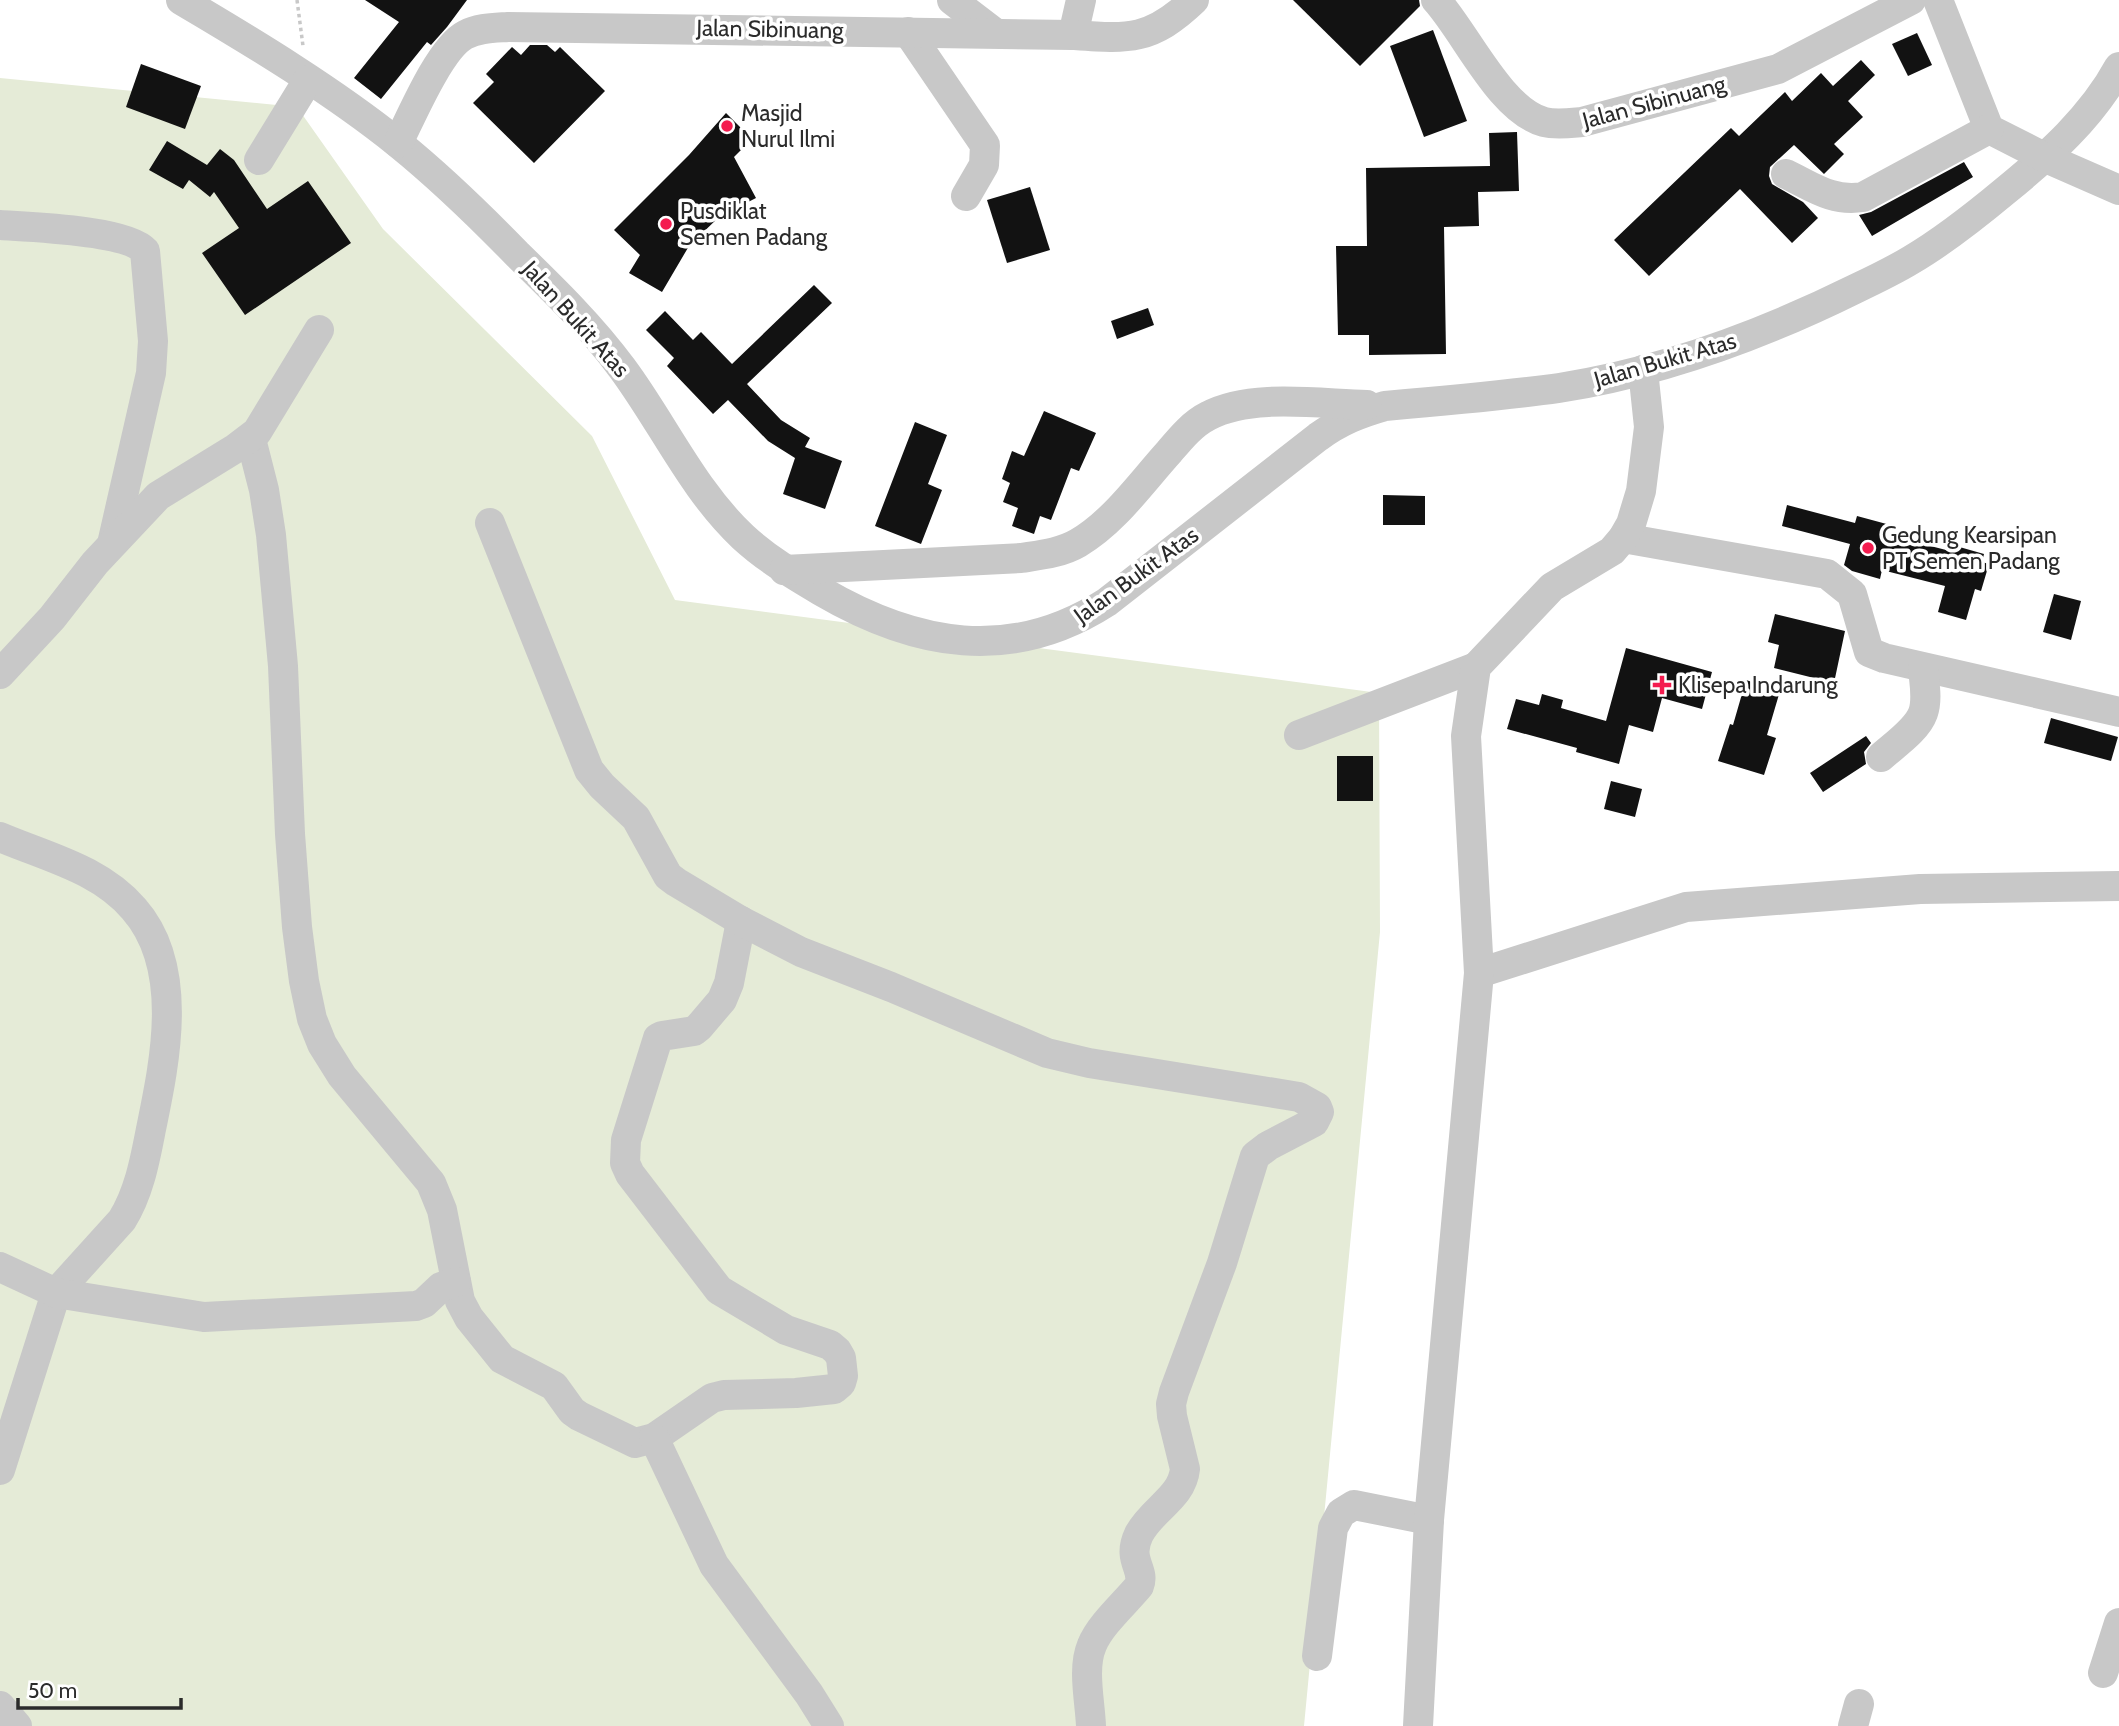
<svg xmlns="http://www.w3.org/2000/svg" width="2119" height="1726" font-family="Cabin,sans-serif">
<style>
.green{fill:#e5ebd7}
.building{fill:#121212}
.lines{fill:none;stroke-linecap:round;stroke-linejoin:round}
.path{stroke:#c8c8c8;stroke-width:3.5;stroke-dasharray:3.5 3.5;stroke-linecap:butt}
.minor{stroke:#c8c8c8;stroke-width:30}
.poi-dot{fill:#f41c4f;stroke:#fff;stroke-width:2.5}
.labels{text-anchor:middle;stroke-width:7;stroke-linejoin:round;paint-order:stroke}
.street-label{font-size:23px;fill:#2b2b2b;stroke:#fff}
.poi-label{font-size:23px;fill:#2b2b2b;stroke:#fff;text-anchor:start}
</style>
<rect width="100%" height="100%" fill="#fff"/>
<!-- green -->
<polygon class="green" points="0,78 297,107 383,229 592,436 675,600 1379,693 1380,932 1304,1726 0,1726"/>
<!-- building -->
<g class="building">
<polygon points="365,0 467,0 447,27 431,45 427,42 381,99 354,78 399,22"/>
<polygon points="1293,0 1419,0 1420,6 1360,66"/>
<polygon points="1433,30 1467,121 1424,137 1390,46"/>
<polygon points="1917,33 1932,65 1908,76 1892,44"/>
<polygon points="530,45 547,45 555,52 560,47 605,91 534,163 473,103 494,82 486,74 512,47 521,55"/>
<polygon points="1861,60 1875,75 1848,101 1863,117 1834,144 1844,154 1824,174 1794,145 1770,167 1769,176 1772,184 1803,202 1818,218 1792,243 1740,189 1649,276 1614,240 1731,128 1739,136 1785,92 1792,101 1821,73 1833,86"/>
<polygon points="141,64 201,86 185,129 126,107"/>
<polygon points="726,113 752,139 734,157 756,198 719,217 689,246 662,292 629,273 640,255 614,230 689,155"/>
<polygon points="1517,132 1519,191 1478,192 1479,226 1444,227 1446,354 1369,355 1369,335 1338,335 1336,246 1367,246 1366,168 1490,166 1489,133"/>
<polygon points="167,141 207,165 220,149 234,160 267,209 308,181 351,243 245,315 202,253 239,228 214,192 210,197 189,180 183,189 149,170"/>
<polygon points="1964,162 1973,177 1872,236 1859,215 1871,212"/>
<polygon points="1030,187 1050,250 1007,263 987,200"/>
<polygon points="814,285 832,303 747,384 781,420 810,438 805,447 842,461 825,509 783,494 795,458 768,441 728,400 713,414 667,366 674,358 646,330 665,311 693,340 701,332 732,364"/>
<polygon points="1148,308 1154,325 1117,339 1111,321"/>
<polygon points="1044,411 1096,433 1079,471 1071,468 1051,520 1040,516 1034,534 1012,526 1018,508 1003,502 1010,483 1002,479 1012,451 1024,456"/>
<polygon points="915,422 947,435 928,484 942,490 921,544 875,526"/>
<polygon points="1383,495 1425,496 1425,525 1383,525"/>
<polygon points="1787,505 1855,523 1857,516 1894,526 1891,536 1954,552 1956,546 1984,554 1982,562 1989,564 1981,591 1975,589 1966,620 1938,612 1945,586 1882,570 1880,579 1852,571 1844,565 1850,544 1782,526"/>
<polygon points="2054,594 2081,601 2071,640 2043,632"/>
<polygon points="1775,614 1845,631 1834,683 1774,668 1779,645 1768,642"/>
<polygon points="1626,648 1712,672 1702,709 1662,698 1653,732 1629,725 1619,764 1576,752 1577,748 1507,729 1516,699 1539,705 1542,694 1563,700 1561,708 1606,721"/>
<polygon points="1746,680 1780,691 1767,735 1776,738 1764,775 1718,761 1730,724 1733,725"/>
<polygon points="2051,718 2118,737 2111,761 2044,743"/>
<polygon points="1866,736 1871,743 1864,752 1866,764 1823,792 1810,773"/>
<rect x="1337" y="756" width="36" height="45"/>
<polygon points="1611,781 1642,789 1635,817 1604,809"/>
</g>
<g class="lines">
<!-- path -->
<polyline class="path" points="297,0 303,46"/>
<!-- minor -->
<g class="minor">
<path d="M181 0C254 43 333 91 399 144 441 178 480 216 517 254 554 290 591 326 622 368 663 423 692 489 743 537 767 559 794 575 821 591 915 646 1011 664 1107 602L1318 437C1340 421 1360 413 1385 406 1443 401 1501 396 1559 388 1662 372 1762 335 1855 289 1874 280 1893 271 1911 260 1945 240 1975 216 2005 191 2048 156 2092 117 2119 67"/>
<polyline points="952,0 995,33"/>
<path d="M1436 0C1466 33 1500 110 1544 122 1556 125 1570 123 1582 122L1778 69 1911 0"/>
<polyline points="1938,0 1989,129 2046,158 2119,190"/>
<polyline points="908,32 985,145 984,165 966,196"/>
<polyline points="1073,35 1081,0"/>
<path d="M398 143C411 117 440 48 465 35 478 28 493 28 508 27L1073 35C1129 39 1151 41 1194 0"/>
<polyline points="259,160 308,80"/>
<path d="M1786 174C1813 187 1832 202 1863 197L1989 129"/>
<path d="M0 225C29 227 127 230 145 251L153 341 151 373 112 544"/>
<polyline points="251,439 264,490 271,535 283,666 290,834 297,927 304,981 312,1019 322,1044 342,1076 431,1183 442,1210 460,1301 469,1318 502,1359 554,1386 572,1411 579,1416 635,1443 654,1438 712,1398 724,1395 796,1393 834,1389 841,1383 843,1376 841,1358 837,1351 830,1345 786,1330 719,1290 630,1174 625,1163 626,1140 658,1038 662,1036 694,1031 699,1027 722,1000 729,983 741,921"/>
<path d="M490 523 589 770 602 786 636 818 668 876 676 882 741 921 801 952 891 987 1047 1053 1089 1063 1299 1097 1317 1107 1319 1112 1314 1122 1268 1146 1255 1156 1222 1263 1174 1392 1171 1404 1172 1416 1185 1469C1182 1498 1152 1509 1139 1534 1126 1561 1146 1569 1139 1586 1125 1603 1100 1625 1092 1645 1082 1668 1090 1701 1091 1726"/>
<polyline points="1623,538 1827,574 1852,594 1869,652 1884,658 2119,712"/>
<path d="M784 570 1021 558C1040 555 1061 553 1078 543 1114 522 1141 483 1169 452 1180 439 1192 424 1208 416 1251 393 1320 404 1367 405"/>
<polyline points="0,674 52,618 95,563 158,496 236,448 257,432 319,330"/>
<polyline points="1299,735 1476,667"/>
<path d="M1881 757C1894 745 1917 730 1923 713 1928 699 1924 682 1923 668"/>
<path d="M0 837C47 857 100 869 134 909 185 967 165 1061 151 1129 145 1160 139 1193 122 1220L56 1293 0 1470"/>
<polyline points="1479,973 1686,907 1920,889 2119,886"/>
<polyline points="0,1267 56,1293 204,1317 416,1306 424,1303 441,1287 456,1282"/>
<polyline points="654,1438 714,1565 809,1694 829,1726"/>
<polyline points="1317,1656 1333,1528 1341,1513 1354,1505 1429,1520"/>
<polyline points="2103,1673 2119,1623"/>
<polyline points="0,1706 17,1726"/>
<polyline points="1418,1726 1429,1520 1479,973 1466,736 1476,667 1552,587 1612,551 1623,538 1631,524 1641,491 1649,427 1643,370"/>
<polyline points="1853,1726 1859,1704"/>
</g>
</g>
<!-- markers -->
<g class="poi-dot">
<circle cx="727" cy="126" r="7"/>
<circle cx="666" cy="224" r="7"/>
<circle cx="1868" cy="548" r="7"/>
<path d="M1658.5 674.5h7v7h7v7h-7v7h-7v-7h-7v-7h7z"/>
</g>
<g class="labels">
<!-- street labels -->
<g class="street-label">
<text transform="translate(770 29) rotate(1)" y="8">Jalan Sibinuang</text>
<text transform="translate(1654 102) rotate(-15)" y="8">Jalan Sibinuang</text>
<text transform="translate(576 319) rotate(48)" y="8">Jalan Bukit Atas</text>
<text transform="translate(1665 360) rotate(-16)" y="8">Jalan Bukit Atas</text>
<text transform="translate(1136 575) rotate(-36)" y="8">Jalan Bukit Atas</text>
</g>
<!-- poi labels -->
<g class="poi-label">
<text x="741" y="121">Masjid<tspan x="741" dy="26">Nurul Ilmi</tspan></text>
<text x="680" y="219">Pusdiklat<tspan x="680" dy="26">Semen Padang</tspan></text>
<text x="1882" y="543">Gedung Kearsipan<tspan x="1882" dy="26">PT Semen Padang</tspan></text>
<text x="1678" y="693">Klisepa Indarung</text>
</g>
</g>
<!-- scale -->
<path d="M18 1698v10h163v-10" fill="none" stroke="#2b2b2b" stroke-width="3.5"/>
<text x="28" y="1698" font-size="21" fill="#2b2b2b" stroke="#ffffff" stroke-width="5" paint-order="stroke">50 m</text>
</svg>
